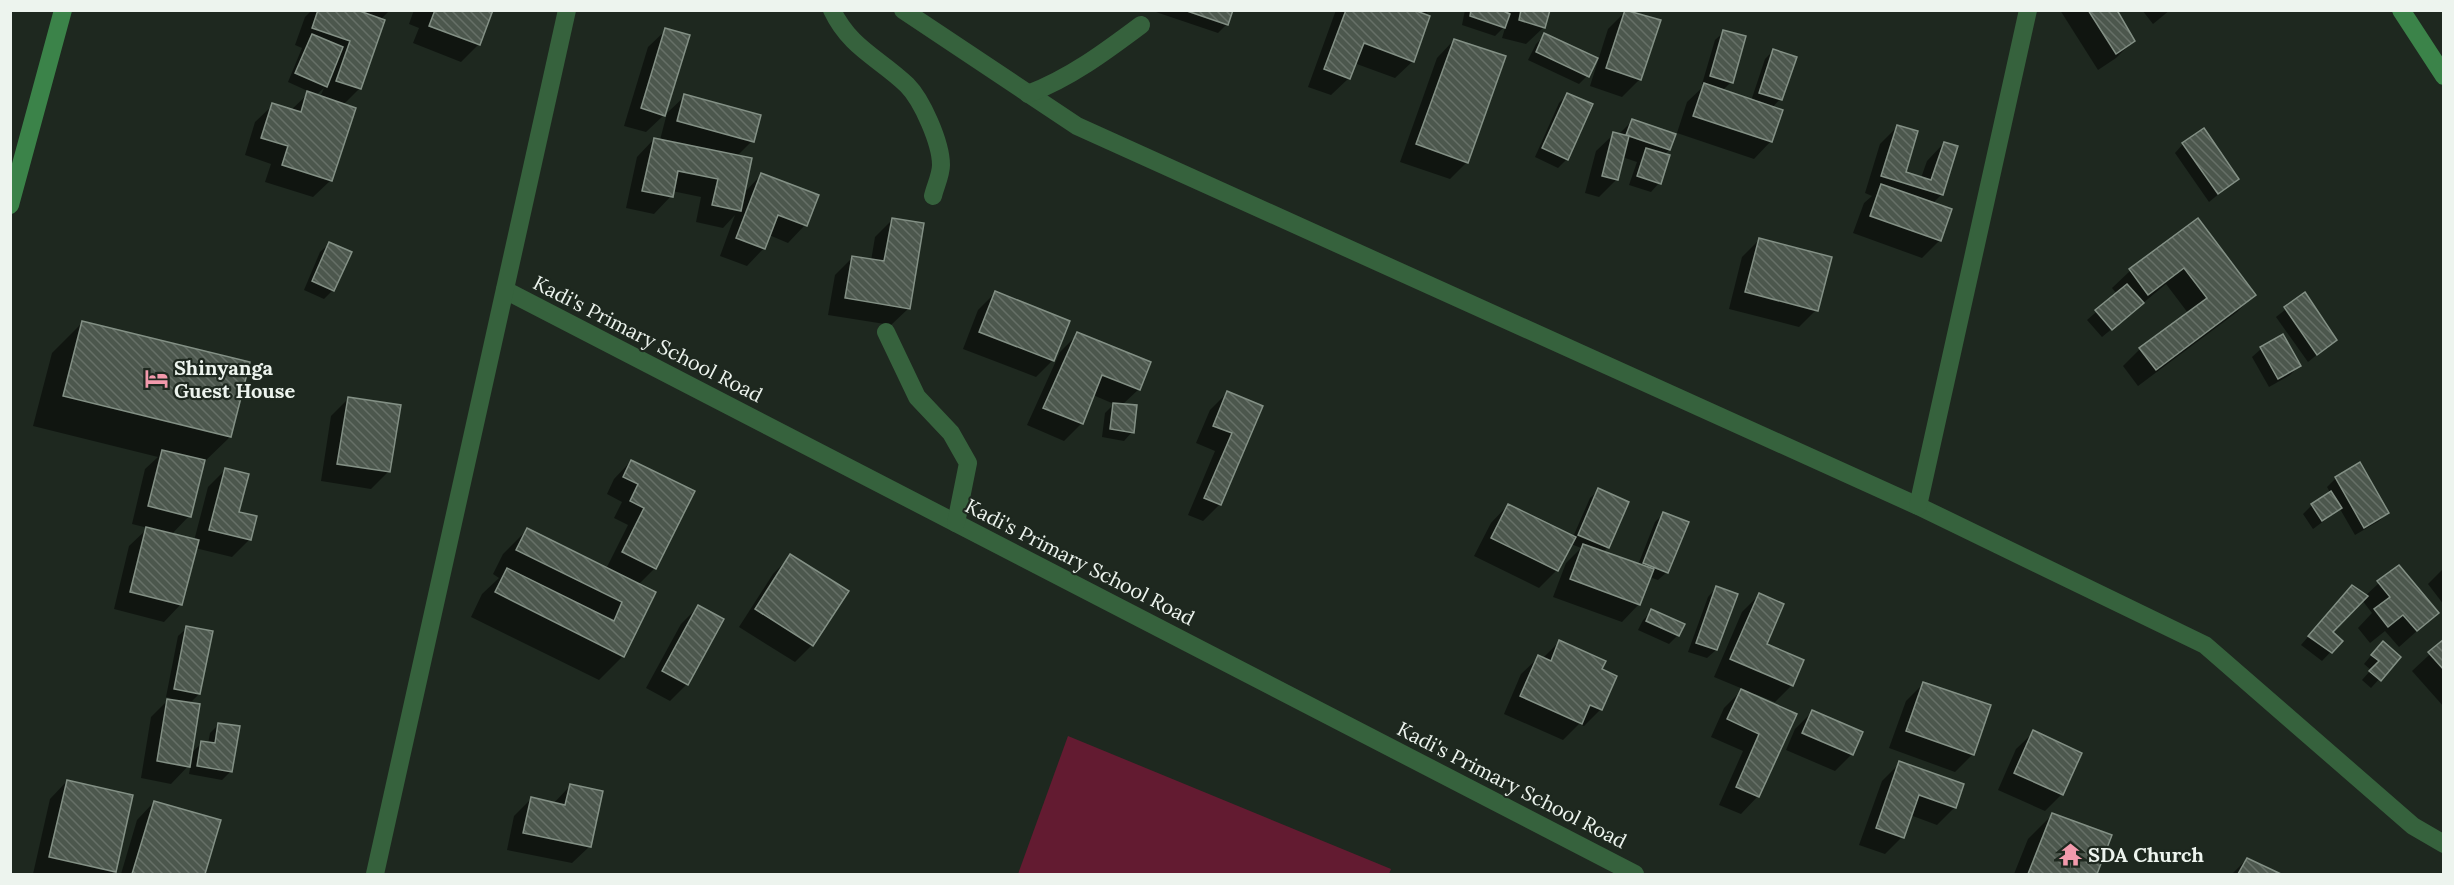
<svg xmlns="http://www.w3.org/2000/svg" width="2454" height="885" font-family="Lora,serif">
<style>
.green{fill:#631b31}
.shadow{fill:#0007;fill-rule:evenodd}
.building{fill:url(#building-back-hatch);stroke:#839085;stroke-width:1.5}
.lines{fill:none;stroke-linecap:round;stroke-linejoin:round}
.street{stroke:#36623d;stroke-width:18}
.secondary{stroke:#3b8349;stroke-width:18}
.labels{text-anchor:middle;stroke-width:4.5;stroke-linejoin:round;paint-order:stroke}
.street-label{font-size:20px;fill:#edf4ee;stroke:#1e281f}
.poi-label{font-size:20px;font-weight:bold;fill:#edf4ee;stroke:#1e281f;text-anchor:start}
</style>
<defs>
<pattern id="building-back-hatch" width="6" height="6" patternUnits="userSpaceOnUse" patternTransform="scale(1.5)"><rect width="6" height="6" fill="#4c574d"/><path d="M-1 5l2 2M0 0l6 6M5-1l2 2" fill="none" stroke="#667067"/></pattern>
</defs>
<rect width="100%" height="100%" fill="#1e281f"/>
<!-- green -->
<polygon class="green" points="1068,736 1391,869 1389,874 1018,874"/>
<!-- shadow -->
<g class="shadow">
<path d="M312 10H390L380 20 383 21 359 89 343 105 331 180 313 197 265 182 271 164 245 155 255 122 273 105 290 111 310 92 288 82 302 48 295 45 305 17ZM324 88 320 97 315 96Z"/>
<polygon points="414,10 491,10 478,45 461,62 413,43 419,28 409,24"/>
<polygon points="1150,10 1231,11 1227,24 1218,33"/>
<polygon points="1336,10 1429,10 1424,16 1413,61 1395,78 1354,63 1349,78 1331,95 1308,87"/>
<polygon points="1465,10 1497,10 1509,15 1510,10 1549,10 1544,27 1526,44 1502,38 1506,25 1495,36 1462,25"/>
<polygon points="2060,10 2115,10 2133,41 2116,58 2098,70"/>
<polygon points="2142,10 2170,10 2153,24"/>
<polygon points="1626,11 1640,79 1622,97 1590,86 1608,29"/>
<polygon points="666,30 664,115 646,132 624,126 648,47"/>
<polygon points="1724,32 1731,82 1722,91 1751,101 1765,59 1773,51 1780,99 1772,108 1771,141 1754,159 1677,133 1687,102 1705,85 1702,84 1715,40"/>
<polygon points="1545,35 1587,76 1579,84 1528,60 1536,44"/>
<polygon points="1454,40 1467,162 1450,179 1400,162 1437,58"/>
<polygon points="1567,95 1567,159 1558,168 1535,157 1559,103"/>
<polygon points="685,96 752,141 736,157 744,193 761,175 805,225 788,243 769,235 764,248 747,266 720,256 735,215 723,228 696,222 701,197 672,191 671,196 654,214 626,208 637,157 654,139 660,140 667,113"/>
<polygon points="1632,121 1669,150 1664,155 1659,183 1651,192 1629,185 1637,162 1622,157 1617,179 1599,197 1585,193 1596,151 1614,134 1618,135"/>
<polygon points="1898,126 1904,173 1921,178 1927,161 1944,143 1942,194 1933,203 1940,240 1922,258 1853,233 1864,203 1872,196 1865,193 1880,144"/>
<polygon points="2183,144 2237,179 2209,202 2175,153"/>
<polygon points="892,220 909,308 891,325 828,315 835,275 852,258 871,261 875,237"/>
<polygon points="2198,220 2254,295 2237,312 2138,386 2123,366 2140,349 2188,313 2166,284 2102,337 2087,320 2117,294 2112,288 2130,271"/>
<polygon points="1760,239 1816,310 1799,327 1729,309 1742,257"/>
<polygon points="329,244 333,290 324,299 304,290 320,252"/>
<polygon points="995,293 1053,360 1036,377 963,349 978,310"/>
<polygon points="2304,295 2335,340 2308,362 2276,317"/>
<polygon points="82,323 230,437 202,464 189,516 171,535 194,541 208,487 226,469 238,513 250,539 232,557 195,548 181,604 164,622 114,609 129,546 148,528 132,524 145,469 158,457 33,426 52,353"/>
<polygon points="1078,334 1139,389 1122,405 1132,432 1124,441 1102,437 1105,413 1114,404 1093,395 1081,424 1064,441 1027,425 1060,352"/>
<polygon points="2282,336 2299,366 2290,375 2269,387 2252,357 2261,349"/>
<polygon points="1227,393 1261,407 1220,504 1203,521 1188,515 1215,451 1196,443 1210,410"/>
<polygon points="349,398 399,406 388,472 371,489 321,481 331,416"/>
<polygon points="631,461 693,492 655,568 638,585 623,656 599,680 471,617 482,594 499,578 493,574 503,554 527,530 606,569 628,525 614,518 622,502 607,494 614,479"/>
<polygon points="2359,464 2387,513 2379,521 2355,535 2340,509 2313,529 2303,514 2312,505 2331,494 2327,487 2336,478"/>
<polygon points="1599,490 1608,547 1603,552 1638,565 1655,522 1664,513 1667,572 1658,580 1649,577 1639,604 1622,622 1553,597 1566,563 1581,548 1571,544 1557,570 1539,588 1474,556 1491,523 1508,505 1573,537 1590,498"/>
<polygon points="791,556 812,645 795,662 739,627 773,574"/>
<polygon points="2444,568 2444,605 2428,584"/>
<polygon points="2379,583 2437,613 2399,647 2385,631 2370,643 2358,628 2372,613 2362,600 2330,632 2341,641 2322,661 2301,645 2344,595 2365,596"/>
<polygon points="1716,588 1736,595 1716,650 1707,658 1688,652 1708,597"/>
<polygon points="1759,595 1765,645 1792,685 1775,702 1755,694 1754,697 1795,715 1758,796 1741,814 1719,805 1743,751 1711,737 1724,708 1743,689 1714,677 1742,612"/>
<polygon points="698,607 687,684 670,701 646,688 681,624"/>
<polygon points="1652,611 1678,635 1669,644 1638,630 1643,620"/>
<polygon points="187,628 199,694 189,704 190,754 202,743 208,744 210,733 219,724 231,771 222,780 189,774 191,763 171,784 141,778 151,717 170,698 166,697 178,636"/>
<polygon points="1560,641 1600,669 1601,709 1584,726 1579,724 1563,740 1504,714 1521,674 1539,657 1542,659"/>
<polygon points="2444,641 2444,707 2412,671"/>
<polygon points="2374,652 2399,657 2371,688 2362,680 2371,670 2364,664"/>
<polygon points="1924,683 1989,706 1972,755 1955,772 1889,748 1906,701"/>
<polygon points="1812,712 1852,754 1835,771 1786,750 1795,729"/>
<polygon points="2034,732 2062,794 2045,811 1998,790 2016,749"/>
<polygon points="1900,763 1955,807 1937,825 1910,815 1902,837 1885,854 1859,845 1882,781"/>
<polygon points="67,781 114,871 111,874 33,874 50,799"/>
<polygon points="570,786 590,846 572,863 507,850 514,816 531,799 553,804"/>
<polygon points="154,802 219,821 203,874 121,874 137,820"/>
<polygon points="2052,815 2110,836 2095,874 2014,874 2028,839"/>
<polygon points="2247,859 2278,874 2232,874"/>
</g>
<!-- building -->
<g class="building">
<polygon points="318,10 357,10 385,20 361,89 336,81 350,41 312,28"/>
<polygon points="435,10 493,10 480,45 429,26"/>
<polygon points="1184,10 1233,10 1228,25"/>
<polygon points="1346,10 1414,10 1430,16 1414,62 1364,43 1350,79 1324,69"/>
<polygon points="1471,10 1501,10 1510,14 1505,28 1470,16"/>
<polygon points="1521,10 1550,10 1545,28 1519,20"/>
<polygon points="1625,10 1661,20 1641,80 1606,68"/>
<polygon points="2088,10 2117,10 2135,41 2116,54"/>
<polygon points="665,28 690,35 665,116 641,108"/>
<polygon points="1723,30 1746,36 1733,83 1710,76"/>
<polygon points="1544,33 1598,58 1589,77 1536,52"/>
<polygon points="312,34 343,47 327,87 295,73"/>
<polygon points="1454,39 1506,56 1468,163 1416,144"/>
<polygon points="1773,49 1797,57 1782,100 1759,93"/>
<polygon points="1704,83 1783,110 1772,142 1693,116"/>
<polygon points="307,91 356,108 332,181 282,165 288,146 261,138 272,103 301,112"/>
<polygon points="1567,93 1593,104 1568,160 1542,148"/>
<polygon points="684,94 761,115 754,142 677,121"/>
<polygon points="1632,119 1676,134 1670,150 1626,135"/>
<polygon points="1897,125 1918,131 1906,172 1931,180 1944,142 1958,146 1943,195 1881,176"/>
<polygon points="2204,128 2239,179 2218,194 2182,143"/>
<polygon points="1613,132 1629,136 1618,180 1602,176"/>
<polygon points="654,138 752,158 741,211 712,205 718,179 678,171 673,197 642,191"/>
<polygon points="1646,148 1670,155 1661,184 1637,176"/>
<polygon points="761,173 819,195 807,226 778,215 765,249 736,238"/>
<polygon points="1881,184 1952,209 1941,241 1870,216"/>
<polygon points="892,218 924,223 910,309 845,298 852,256 884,261"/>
<polygon points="2198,218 2256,295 2156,370 2139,348 2207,298 2184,268 2148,295 2129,269"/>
<polygon points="1759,238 1832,257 1818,311 1745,292"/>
<polygon points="329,242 352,252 334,291 312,281"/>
<polygon points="2127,284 2144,303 2112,330 2095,310"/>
<polygon points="995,291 1070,321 1054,361 979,332"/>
<polygon points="2305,292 2337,340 2317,355 2284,307"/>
<polygon points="82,321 250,362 231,437 63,396"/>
<polygon points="1077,332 1151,362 1140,390 1102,375 1083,424 1043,408"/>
<polygon points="2283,334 2301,366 2278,379 2260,347"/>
<polygon points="1227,391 1263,406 1221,505 1204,498 1232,433 1213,426"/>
<polygon points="348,397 401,405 390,472 337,464"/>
<polygon points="1113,403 1137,405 1134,433 1110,429"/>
<polygon points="162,450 205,460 191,517 148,506"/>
<polygon points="631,460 695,491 656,569 622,552 644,508 630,501 638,484 623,477"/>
<polygon points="2360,462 2389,513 2364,528 2335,477"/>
<polygon points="225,468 249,474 239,512 257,516 251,540 209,530"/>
<polygon points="1598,488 1629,502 1609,548 1578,535"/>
<polygon points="2331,491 2342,508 2322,521 2311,504"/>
<polygon points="1508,504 1576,537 1558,571 1491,538"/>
<polygon points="1663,512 1689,522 1668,573 1643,563"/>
<polygon points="146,527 199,540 182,605 130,592"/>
<polygon points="527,528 656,592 624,657 495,592 507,568 614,621 622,602 516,550"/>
<polygon points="1583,544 1654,569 1640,605 1570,579"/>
<polygon points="790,554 849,591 813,646 755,609"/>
<polygon points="2399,565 2439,613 2417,631 2403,615 2388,627 2374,609 2390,597 2377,581"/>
<polygon points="2352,585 2368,596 2333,632 2343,641 2332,653 2308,636"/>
<polygon points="1716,586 1738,594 1717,650 1696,643"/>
<polygon points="1759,593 1784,604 1767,644 1804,660 1793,686 1730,659"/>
<polygon points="698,605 724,619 688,685 662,671"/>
<polygon points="1651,609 1685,624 1679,636 1646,621"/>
<polygon points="186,626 213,631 200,694 174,689"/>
<polygon points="2444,639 2444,670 2428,652"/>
<polygon points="1559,640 1606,661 1602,669 1617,676 1602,710 1590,705 1582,724 1520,696 1538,655 1551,661"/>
<polygon points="2383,641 2401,657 2381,681 2369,671 2379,661 2371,655"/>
<polygon points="1923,682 1991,705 1974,755 1906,731"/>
<polygon points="1741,689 1797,714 1759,797 1736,787 1759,734 1727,719"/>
<polygon points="167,699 200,704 190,767 157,761"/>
<polygon points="1812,710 1863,732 1853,755 1802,733"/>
<polygon points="218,723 240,726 232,772 197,766 201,741 215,743"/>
<polygon points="2033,730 2082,753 2063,795 2014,773"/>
<polygon points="1899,761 1964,784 1956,808 1919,795 1904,838 1876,828"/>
<polygon points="67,780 133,795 116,872 49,857"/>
<polygon points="570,784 603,791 591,847 523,833 531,797 565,805"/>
<polygon points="154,801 221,820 205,874 132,874"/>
<polygon points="2052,813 2112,835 2097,874 2028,874"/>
<polygon points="2247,858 2281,874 2238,874"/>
</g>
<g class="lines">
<!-- street -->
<g class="street">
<path d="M832 10C850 48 879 58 907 85 922 100 941 143 941 165 941 175 935 187 933 196"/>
<polyline points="903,10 1077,126 1918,506 2205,645 2413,826 2444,844"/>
<path d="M1028 94C1070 78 1105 52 1141 25"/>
<polyline points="505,290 1635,874"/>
<polyline points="886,332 917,397 951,433 968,463 956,523"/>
<polyline points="1918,506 2028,10"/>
<polyline points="375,874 567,10"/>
</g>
<!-- secondary -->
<g class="secondary">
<polyline points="2401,10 2444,76"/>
<polyline points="10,205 63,10"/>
</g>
</g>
<!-- icons -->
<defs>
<symbol id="hotel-bare" viewBox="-9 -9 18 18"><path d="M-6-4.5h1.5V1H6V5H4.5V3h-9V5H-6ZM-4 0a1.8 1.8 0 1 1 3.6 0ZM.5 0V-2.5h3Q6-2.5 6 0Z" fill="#f29aac" stroke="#1e281f" stroke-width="2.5" paint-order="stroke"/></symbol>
<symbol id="temple-bare" viewBox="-9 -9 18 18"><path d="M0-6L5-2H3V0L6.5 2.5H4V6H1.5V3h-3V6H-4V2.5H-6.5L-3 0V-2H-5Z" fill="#f29aac" stroke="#1e281f" stroke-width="2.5" paint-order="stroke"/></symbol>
</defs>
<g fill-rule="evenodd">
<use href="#hotel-bare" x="140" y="362" width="33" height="33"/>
<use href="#temple-bare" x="2054" y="838" width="33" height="33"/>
</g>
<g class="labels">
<!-- street labels -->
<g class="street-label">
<text transform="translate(648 339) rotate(27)" y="7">Kadi's Primary School Road</text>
<text transform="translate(1080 562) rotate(27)" y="7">Kadi's Primary School Road</text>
<text transform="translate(1512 785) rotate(27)" y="7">Kadi's Primary School Road</text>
</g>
<!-- poi labels -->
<g class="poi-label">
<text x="174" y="375">Shinyanga<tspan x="174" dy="23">Guest House</tspan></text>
<text x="2088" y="862">SDA Church</text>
</g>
</g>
<!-- border -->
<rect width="2454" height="885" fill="none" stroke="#edf4ee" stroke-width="24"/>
</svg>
